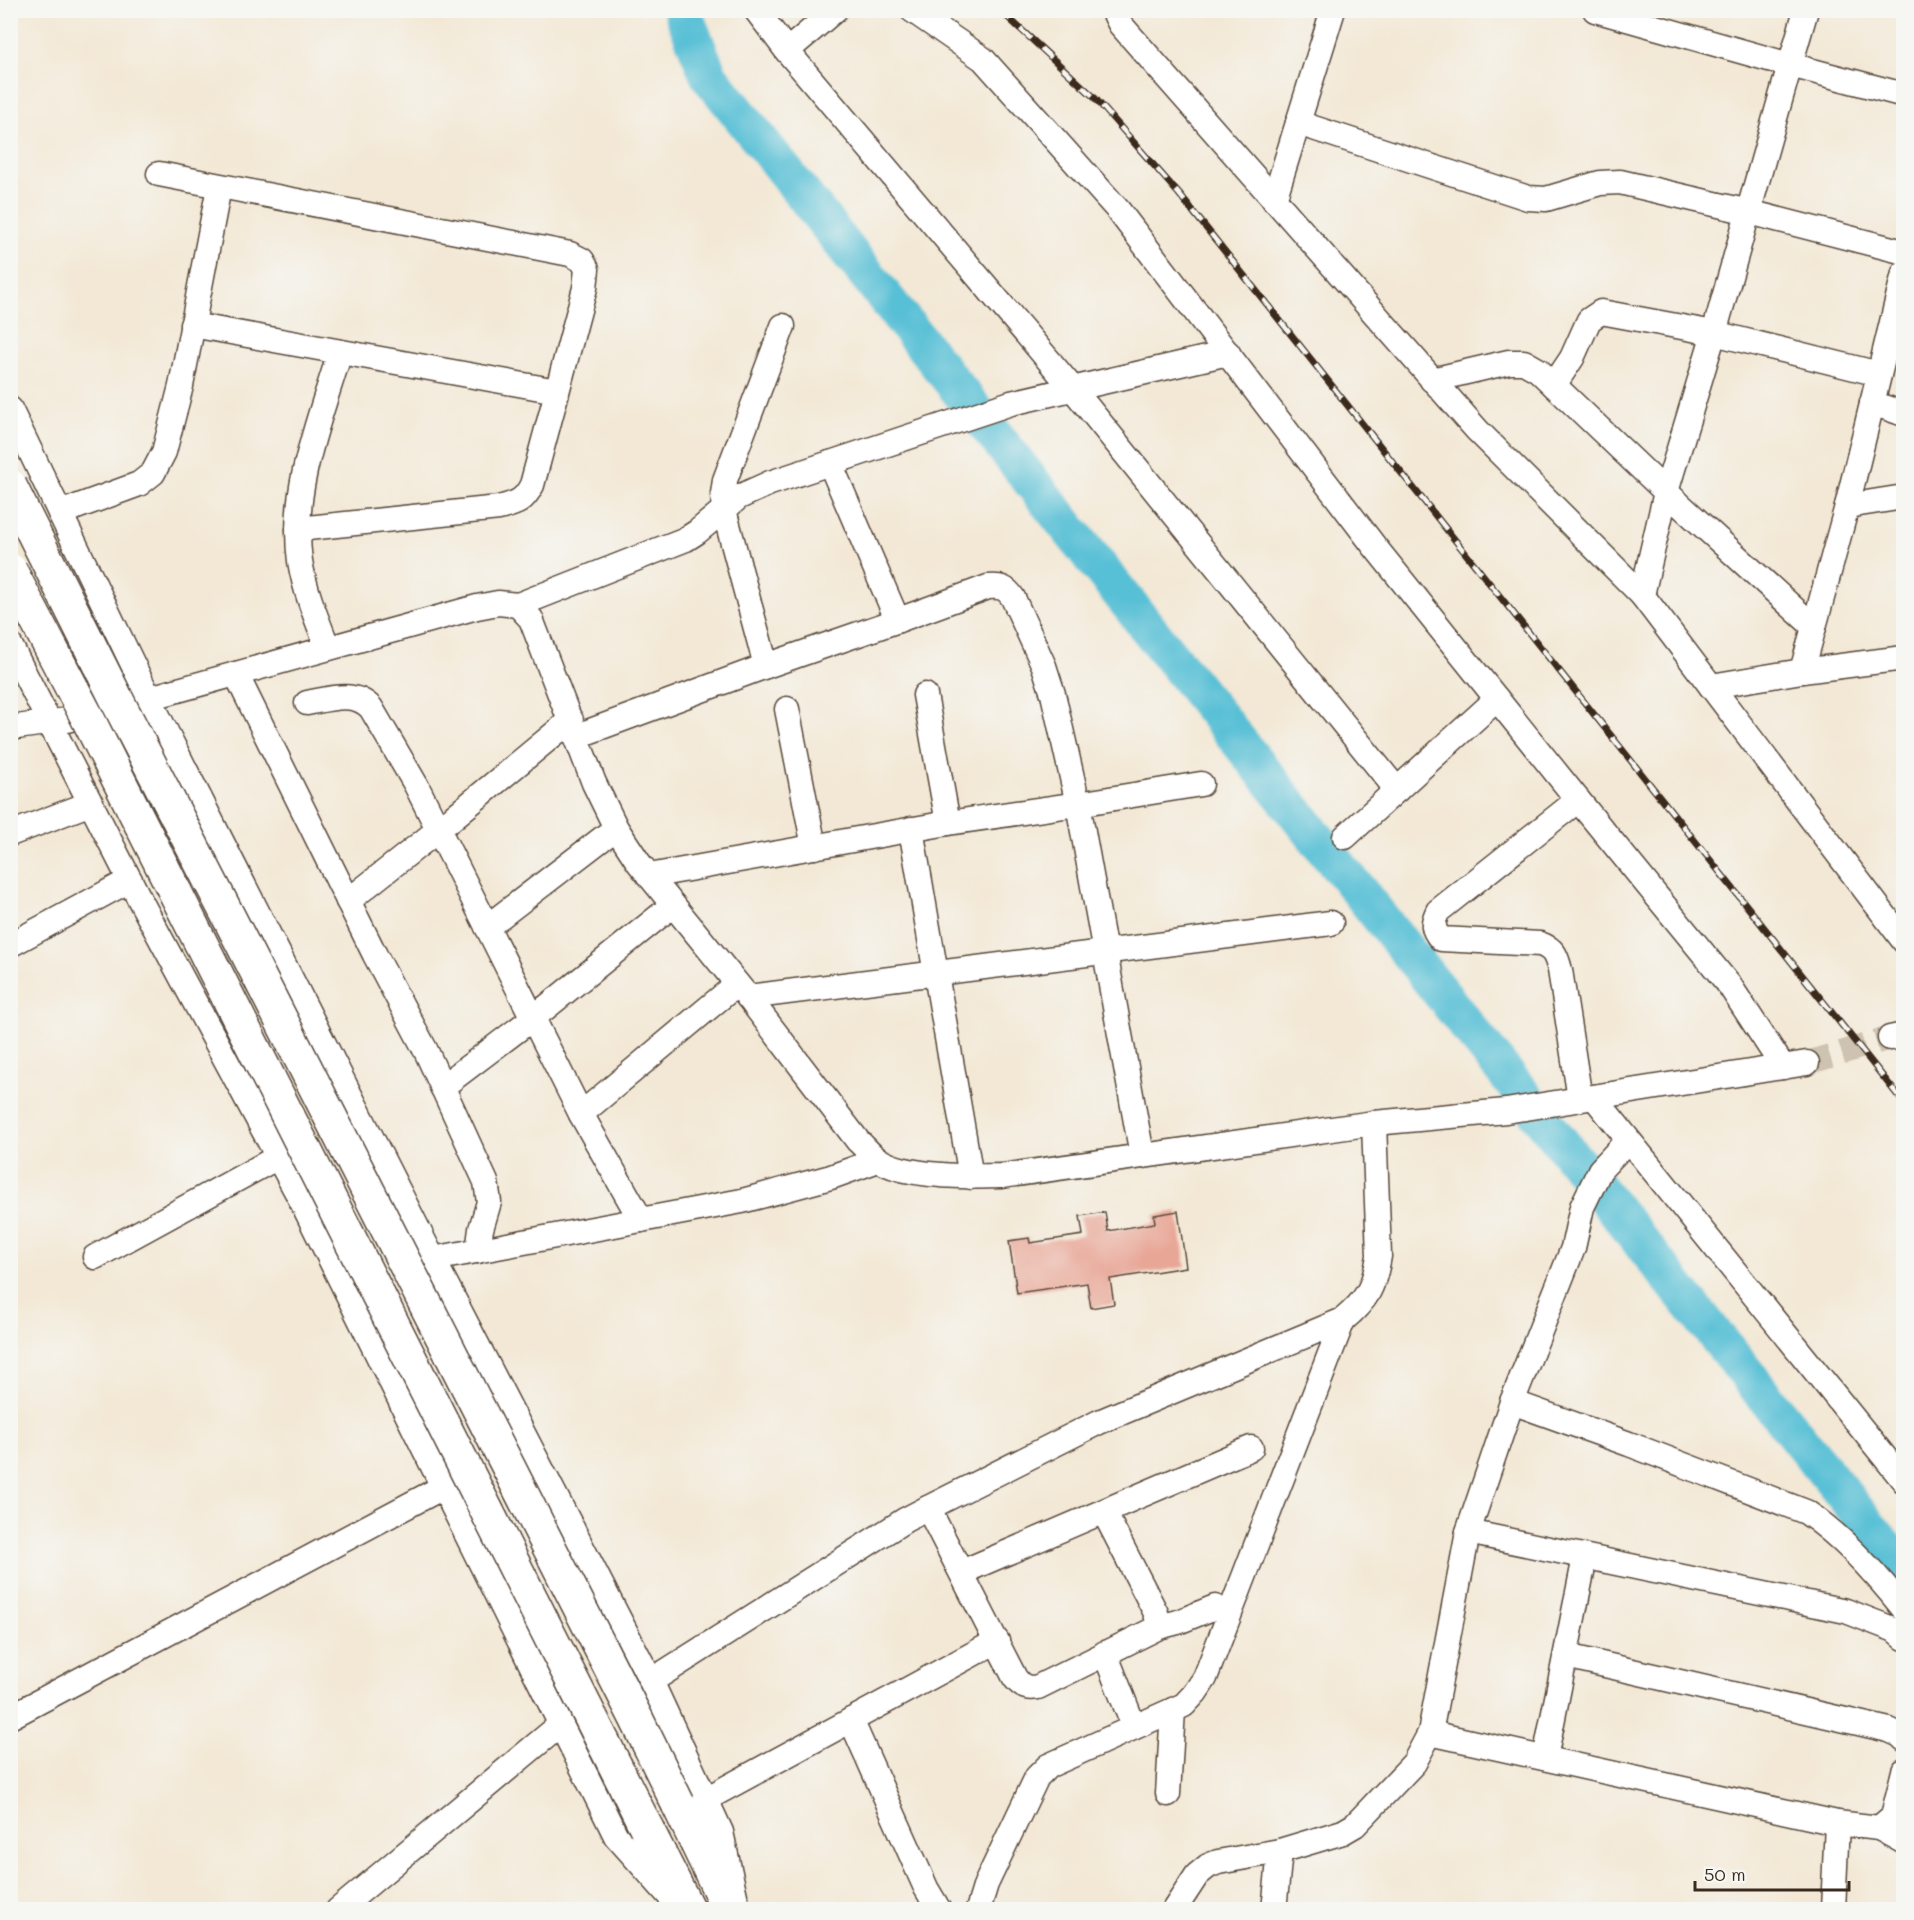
<svg xmlns="http://www.w3.org/2000/svg" width="1914" height="1920" font-family="Mali,sans-serif">
<style>
.lines{fill:none;stroke-linecap:round;stroke-linejoin:round}
.river{stroke:#59c0d6;stroke-width:38}
.building{fill:#e8a696}
.minor-tunnel{stroke:#cec2b0;stroke-width:24;stroke-dasharray:24 12;stroke-linecap:butt}
.minor-casing{stroke:#574639;stroke-width:27}
.highway-casing{stroke:#574639;stroke-width:36}
.minor{stroke:#fff;stroke-width:24}
.highway{stroke:#fff;stroke-width:33}
.rail-casing{stroke:#3b2a1e;stroke-width:7}
.rail{stroke:#f6f6f2;stroke-width:4.5;stroke-dasharray:14;stroke-linecap:butt}
.highway-bridge-casing{stroke:#574639;stroke-width:36;stroke-linecap:butt}
.highway-bridge{stroke:#fff;stroke-width:33}
</style>
<rect width="100%" height="100%" fill="#f6f6f2"/>
<filter id="ink" filterUnits="userSpaceOnUse"><feTurbulence type="fractalNoise" baseFrequency=".0167" numOctaves="2"/><feDisplacementMap in="SourceGraphic" scale="12" xChannelSelector="R" yChannelSelector="G"/><feConvolveMatrix kernelMatrix="1 2 1 2 8 2 1 2 1" color-interpolation-filters="sRGB"/></filter>
<filter id="wash" filterUnits="userSpaceOnUse"><feTurbulence type="fractalNoise" baseFrequency=".008" numOctaves="4" result="noise"/><feDisplacementMap in="SourceGraphic" scale="24" xChannelSelector="R" yChannelSelector="G"/><feGaussianBlur stdDeviation="1.35" result="paint"/><feColorMatrix in="noise" values="0 0 0 0 0 0 0 0 0 0 0 0 0 0 0 0 0 1.4 0 .05"/><feComposite in="paint" operator="in"/></filter>
<g filter="url(#wash)">
<rect width="100%" height="100%" fill="#f3e8d5"/>
<g class="lines">
<!-- river -->
<polyline class="river" points="682,10 709,76 1155,637 1904,1570"/>
</g>
<g id="blocks">
<!-- building -->
<polygon class="building" points="1178,1211 1186,1267 1110,1279 1114,1304 1091,1308 1087,1283 1017,1293 1009,1241 1029,1238 1030,1243 1083,1235 1080,1216 1105,1212 1108,1231 1155,1223 1154,1215"/>
</g>
</g>
<g filter="url(#ink)">
<use href="#blocks" fill-opacity="0" stroke="#574639" stroke-width="1.5"/>
<g class="lines">
<!-- minor-tunnel -->
<polyline class="minor-tunnel" points="1807,1063 1890,1038"/>
<defs>
<g id="minor">
<polyline points="756,10 787,51 1073,389 1397,790"/>
<polyline points="912,10 983,59 1118,210 1375,547 1578,800 1730,986 1783,1067"/>
<polyline points="1113,10 1120,24 1477,430 1642,595 1904,941"/>
<polyline points="1595,10 1790,65 1806,10"/>
<polyline points="787,51 835,10"/>
<polyline points="1298,123 1528,198 1546,199 1600,183 1620,182 1749,212 1904,252"/>
<path d="M159 174 570 254 582 260 587 269 585 288 532 485C523 502 517 503 499 508L298 529"/>
<polyline points="1274,200 1333,10"/>
<polyline points="192,325 557,391"/>
<polyline points="1432,380 1509,362 1524,362 1538,370 1666,492 1814,627"/>
<polyline points="1554,385 1572,358 1589,320 1601,312 1714,333 1879,374"/>
<polyline points="1872,403 1904,414"/>
<polyline points="10,409 149,698 433,1259 651,1681 721,1832 737,1905"/>
<polyline points="830,463 894,612 896,621"/>
<polyline points="1847,506 1904,497"/>
<polyline points="60,513 139,484 153,473 164,452 181,386 219,187"/>
<polyline points="1642,595 1666,492 1714,333 1790,65 1904,95"/>
<polyline points="518,605 686,539 697,532 739,497 770,483 1011,403 1228,353"/>
<polyline points="10,645 141,902 300,1198 616,1836 674,1901"/>
<path d="M328 648C317 620 305 592 300 561 290 489 320 419 340 352"/>
<polyline points="766,666 724,510 723,494 725,480 783,326"/>
<polyline points="1802,671 1847,506 1904,273"/>
<polyline points="236,674 375,955 426,1051 486,1182 489,1202 481,1229 478,1251"/>
<polyline points="1711,686 1802,671 1904,658"/>
<polyline points="925,695 948,823"/>
<path d="M307 703C328 699 355 690 371 708L416 785 581 1114 641 1220"/>
<polyline points="787,709 814,847"/>
<path d="M10 728 67 720 106 710 477 607 498 603 518 605 531 619 594 783 616 828 639 863 748 997 858 1141C865 1147 871 1156 879 1160 905 1177 970 1177 1002 1176L1374 1123 1506 1111 1807 1063"/>
<path d="M577 736 766 666 896 621 988 587C1000 586 1006 587 1013 598L1044 666 1053 694 1078 804 1142 1155"/>
<path d="M1578 800 1438 911C1432 923 1432 929 1441 939L1540 944C1554 949 1556 955 1560 970L1580 1099"/>
<polyline points="911,829 971,1177"/>
<polyline points="10,834 91,803"/>
<polyline points="1345,837 1497,699"/>
<polyline points="649,876 948,823 1078,804 1201,784"/>
<polyline points="348,901 438,830 571,720"/>
<polyline points="487,927 616,828"/>
<polyline points="10,945 130,880"/>
<polyline points="748,997 1331,923"/>
<polyline points="1890,1038 1904,1035"/>
<polyline points="442,1087 533,1018 673,905"/>
<polyline points="1594,1097 1904,1481"/>
<polyline points="581,1114 737,984"/>
<polyline points="95,1257 278,1157"/>
<polyline points="433,1259 742,1201 831,1177 878,1160"/>
<path d="M1512 1402 1629 1444 1806 1512C1842 1536 1877 1575 1904 1609"/>
<path d="M928 1508 1015 1678C1022 1687 1027 1689 1038 1687L1159 1627 1156 1613 1104 1512"/>
<polyline points="1468,1532 1846,1611 1895,1630 1904,1638"/>
<polyline points="962,1572 1251,1448"/>
<polyline points="1159,1627 1178,1622 1215,1607"/>
<polyline points="1105,1653 1134,1727"/>
<polyline points="1566,1656 1889,1730 1900,1735 1904,1739"/>
<path d="M651 1681 905 1520 928 1508 1099 1422 1343 1320C1367 1300 1374 1287 1379 1256L1374 1123"/>
<polyline points="10,1717 443,1487"/>
<polyline points="851,1720 926,1888 939,1910"/>
<polyline points="1430,1733 1837,1823 1879,1828 1893,1816 1904,1771"/>
<polyline points="1545,1758 1585,1557"/>
<polyline points="1168,1794 1173,1710"/>
<polyline points="706,1799 997,1641"/>
<polyline points="1879,1828 1904,1842"/>
<polyline points="338,1910 560,1725"/>
<polyline points="978,1910 986,1884 1037,1777 1048,1766 1184,1705 1195,1693 1205,1678 1343,1320"/>
<polyline points="1174,1910 1197,1875 1208,1866 1218,1862 1280,1851 1343,1832 1355,1825 1414,1763 1430,1733 1468,1532 1512,1402 1573,1248 1582,1207 1600,1170 1628,1140"/>
<polyline points="1274,1910 1280,1851"/>
<polyline points="1833,1910 1837,1823"/>
</g>
<g id="highway">
<polyline points="678,1804 729,1910"/>
<polyline points="646,1827 688,1910"/>
</g>
</defs>
<!-- minor casing -->
<use href="#minor" class="minor-casing"/>
<!-- highway casing -->
<use href="#highway" class="highway-casing"/>
<!-- minor -->
<use href="#minor" class="minor"/>
<!-- highway -->
<use href="#highway" class="highway"/>
<defs>
<polyline id="rail" points="1000,10 1094,97 1179,194 1904,1103"/>
</defs>
<!-- rail casing -->
<use href="#rail" class="rail-casing"/>
<!-- rail -->
<use href="#rail" class="rail"/>
<defs>
<g id="highway-bridge">
<polyline points="10,486 120,706 241,941 636,1718 678,1804"/>
<polyline points="10,570 86,715 646,1827"/>
</g>
</defs>
<!-- highway-bridge casing -->
<use href="#highway-bridge" class="highway-bridge-casing"/>
<!-- highway-bridge -->
<use href="#highway-bridge" class="highway-bridge"/>
</g>
</g>
<!-- margin -->
<rect width="1914" height="1920" fill="none" stroke="#f6f6f2" stroke-width="36"/>
<!-- scale -->
<path d="M1695 1881v9h154v-9" fill="none" stroke="#3b2a1e" stroke-width="3"/>
<text x="1704" y="1881" font-size="18" fill="#3b2a1e" stroke="#f6f6f2" stroke-width="4.5" paint-order="stroke">50 m</text>
</svg>
